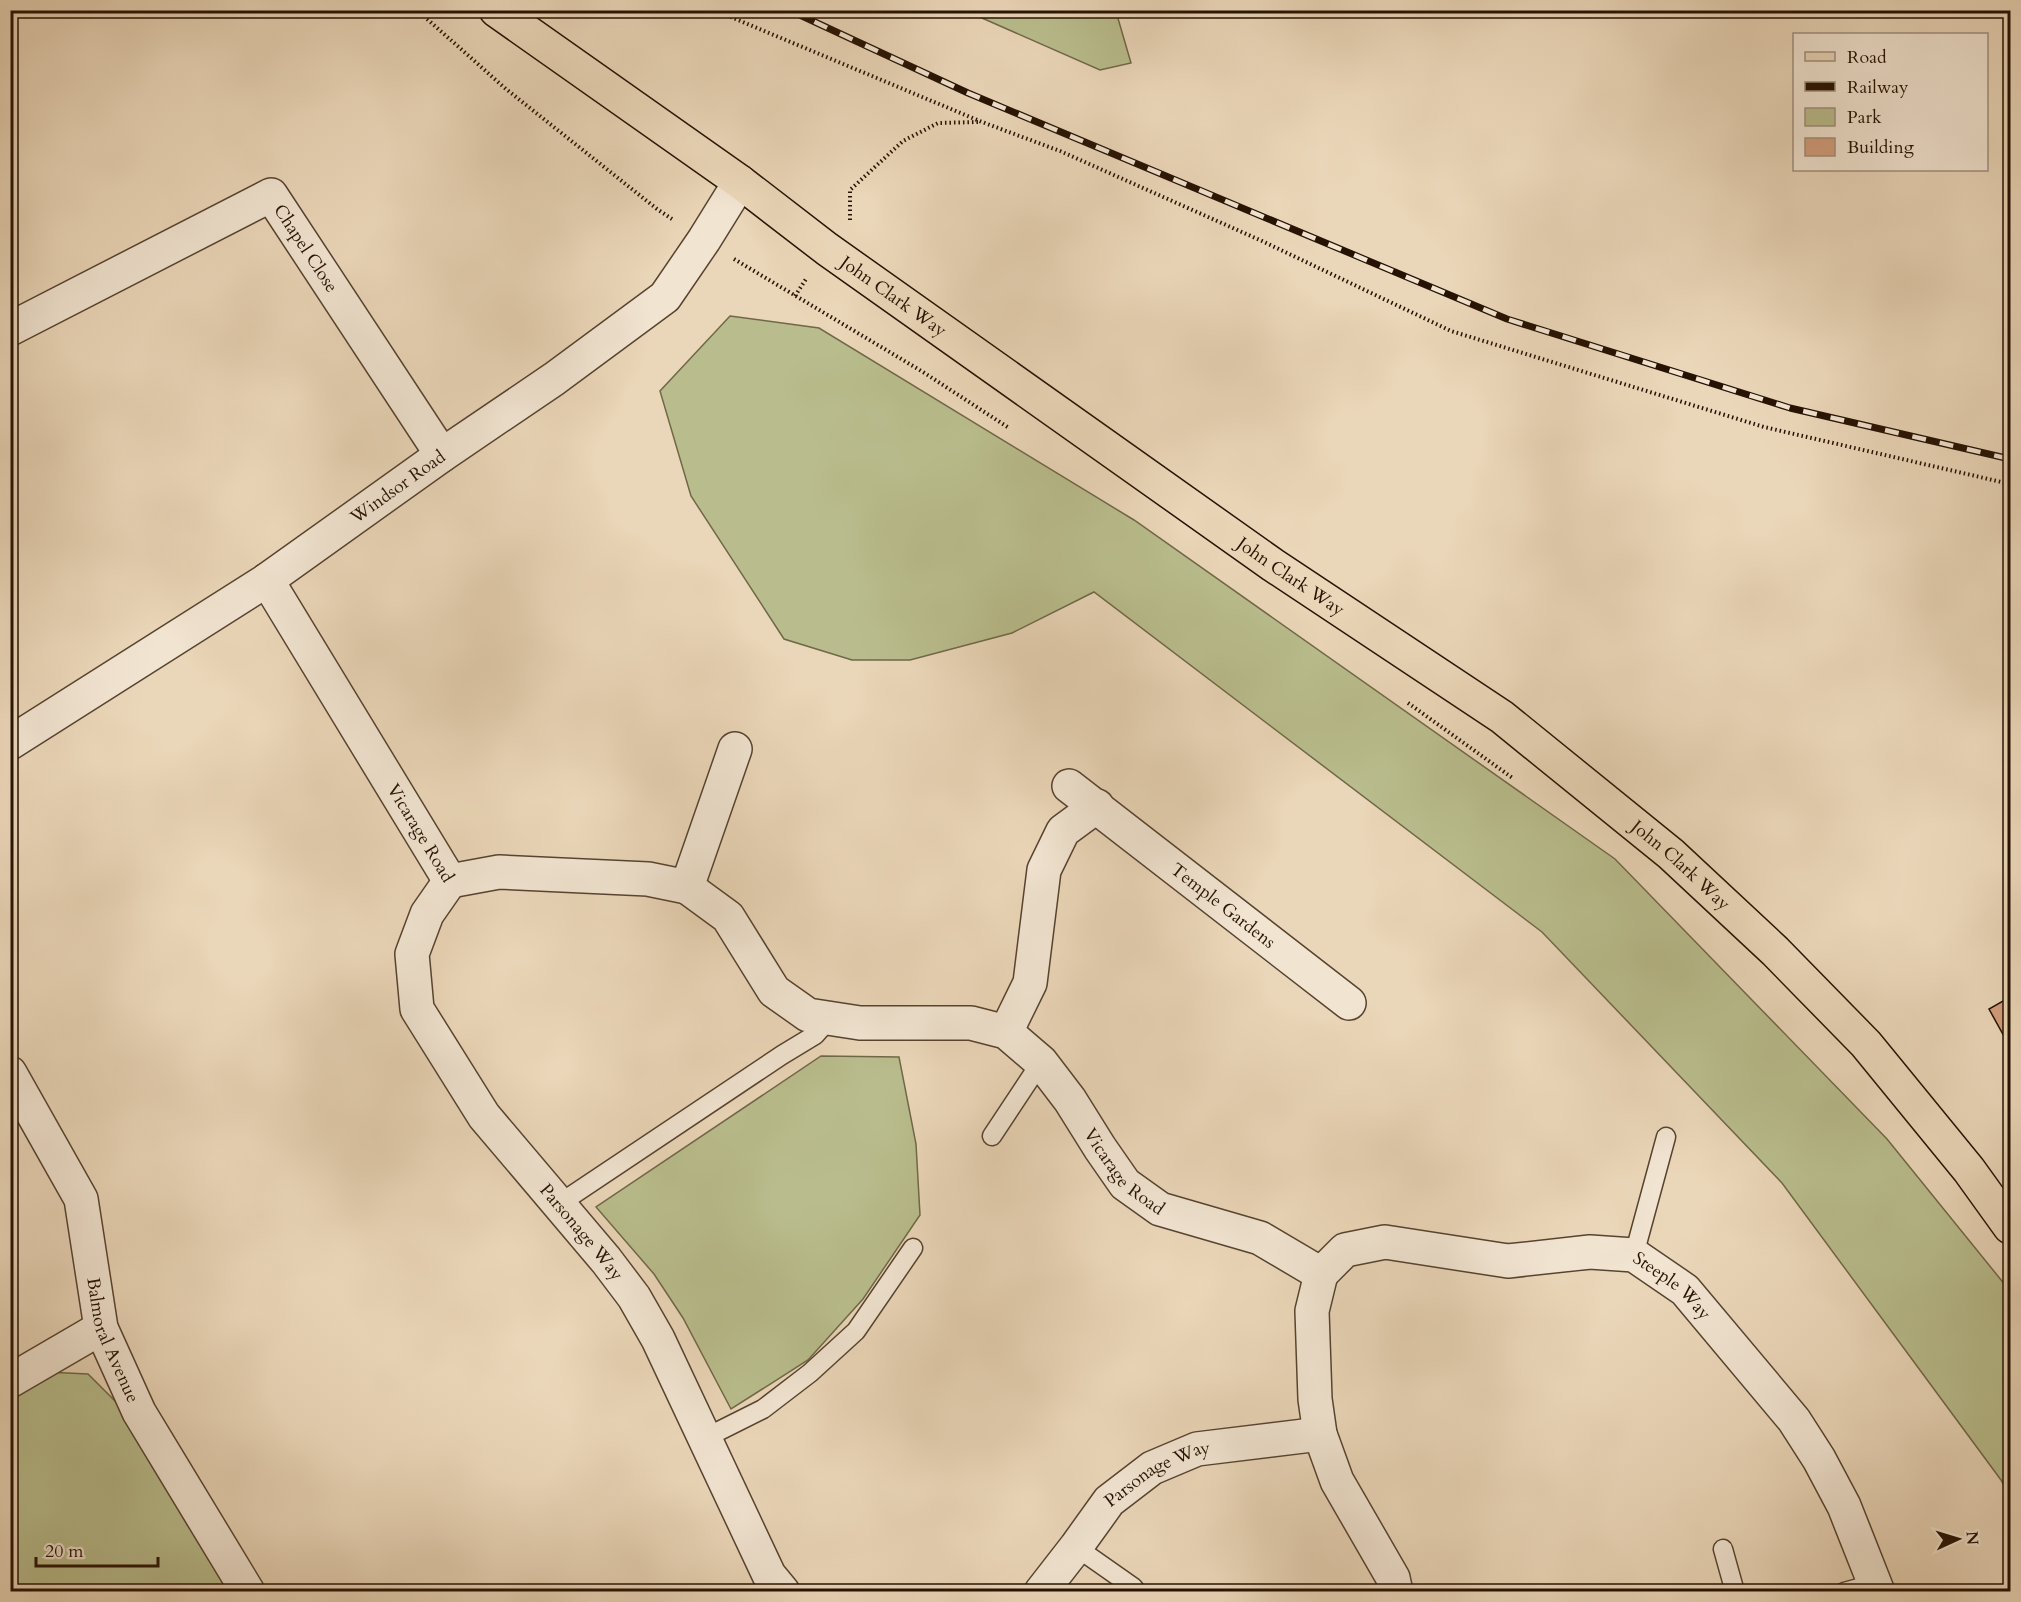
<svg xmlns="http://www.w3.org/2000/svg" width="2021" height="1602" font-family="Cardo,serif">
<style>
.green{fill:#b9bd8d;stroke:#706848;stroke-width:1.5}
.building{fill:#d39f7d;stroke:#261203;stroke-width:1.5;filter:url(#shadow)}
.lines{fill:none;stroke-linecap:round;stroke-linejoin:round}
.lane-casing{stroke:#574330;stroke-width:21}
.street-casing{stroke:#574330;stroke-width:36}
.primary-casing{stroke:#261203;stroke-width:36}
.path{stroke:#261203;stroke-width:4;stroke-dasharray:1.5 3;stroke-linecap:butt}
.lane{stroke:#f1e4d1;stroke-width:18}
.street{stroke:#f1e4d1;stroke-width:33}
.primary{stroke:#ead6b8;stroke-width:33}
.rail-casing{stroke:#261203;stroke-width:7}
.rail{stroke:#f1e4d1;stroke-width:4.5;stroke-dasharray:14;stroke-linecap:butt}
.labels{text-anchor:middle;stroke-width:5;stroke-linejoin:round;paint-order:stroke}
.street-label{font-size:18px;fill:#261203;stroke:#f1e4d1}
</style>
<defs>
<filter id="shadow"><feDropShadow dx="3.5" dy="6" stdDeviation="0" flood-color="#0004"/></filter>
</defs>
<rect width="100%" height="100%" fill="#ead6b8"/>
<filter id="stains"><feTurbulence type="fractalNoise" baseFrequency=".00333" numOctaves="4"/><feColorMatrix values="0 0 0 0 .2 0 0 0 0 .09 0 0 0 0 .02 0 0 0 .5 -.17"/></filter>
<radialGradient id="worn" r=".72"><stop offset=".6" stop-color="#630" stop-opacity="0"/><stop offset="1" stop-color="#630" stop-opacity=".3"/></radialGradient>
<!-- green -->
<g class="green">
<polygon points="966,11 1111,11 1117,15 1131,63 1100,70"/>
<polygon points="730,316 819,328 1134,520 1615,859 1887,1139 2010,1291 2010,1497 2001,1480 1782,1183 1542,932 1094,592 1012,633 910,660 852,660 784,639 691,496 660,391"/>
<polygon points="821,1056 899,1057 916,1144 920,1215 863,1299 808,1360 731,1409 683,1318 654,1274 596,1207"/>
<polygon points="46,1372 88,1374 125,1411 231,1591 11,1592 11,1395"/>
</g>
<!-- building -->
<polygon class="building" points="2010,997 2010,1047 1989,1009"/>
<g class="lines">
<defs>
<g id="lane">
<polyline points="992,1136 1041,1062"/>
<polyline points="559,1204 782,1055 815,1035 830,1018"/>
<polyline points="1634,1255 1666,1137"/>
<polyline points="705,1438 763,1409 810,1373 856,1331 913,1248"/>
<polyline points="1076,1547 1133,1587 1137,1592"/>
<polyline points="1723,1549 1735,1592"/>
<polyline points="1844,1592 1873,1584"/>
</g>
<g id="street">
<path id="s1" d="M10 329 271 195 442 455"/>
<path id="s2" d="M267 580 450 881 499 872 648 879 687 887 735 749"/>
<path id="s3" d="M10 743 267 580 442 455 554 379 665 297 704 240 740 182"/>
<path id="s4" d="M1069 786 1349 1003"/>
<path id="s5" d="M450 881 427 914 412 954 417 1009 484 1116 606 1260 634 1297 658 1339 769 1575 783 1592"/>
<path id="s6" d="M687 887 728 917 774 991 808 1015 860 1023H971L1006 1032 1041 1062 1070 1100 1100 1148 1125 1184 1160 1209 1260 1238 1321 1274"/>
<polyline points="1006,1032 1030,983 1044,870 1063,831 1097,806"/>
<path id="s7" d="M10 1073 81 1199 101 1328 139 1412 248 1592"/>
<path id="s8" d="M1321 1274 1345 1250 1385 1242 1508 1261 1590 1252 1634 1255 1685 1290 1794 1420 1819 1459 1844 1506 1878 1592"/>
<polyline points="1321,1274 1312,1311 1315,1399 1320,1434 1337,1481 1393,1578 1396,1592"/>
<polyline points="10,1381 101,1328"/>
<path id="s9" d="M1041 1592 1076 1547 1109 1501 1152 1468 1197 1449 1320 1434"/>
</g>
<g id="primary">
<path id="s10" d="M496 10 740 182 827 249 1273 565 1502 717 1671 854 1775 951 1866 1044 1969 1170 2010 1227"/>
</g>
</defs>
<!-- lane casing -->
<use href="#lane" class="lane-casing"/>
<!-- street casing -->
<use href="#street" class="street-casing"/>
<!-- primary casing -->
<use href="#primary" class="primary-casing"/>
<!-- path -->
<g class="path">
<polyline points="417,10 506,89 657,209 672,219"/>
<polyline points="714,10 982,122 1060,151 1262,241 1451,331 1764,427 2010,484"/>
<polyline points="850,220 850,190 903,141 938,123 978,122"/>
<polyline points="734,259 923,372 1009,428"/>
<polyline points="795,296 806,279"/>
<polyline points="1408,703 1514,779"/>
</g>
<!-- lane -->
<use href="#lane" class="lane"/>
<!-- street -->
<use href="#street" class="street"/>
<!-- primary -->
<use href="#primary" class="primary"/>
<defs>
<polyline id="rail" points="789,10 968,93 1507,319 1790,408 2010,459"/>
</defs>
<!-- rail casing -->
<use href="#rail" class="rail-casing"/>
<!-- rail -->
<use href="#rail" class="rail"/>
</g>
<g class="labels">
<!-- street labels -->
<g class="street-label">
<text dy="6" stroke="none"><textPath href="#s1" startOffset="357">Chapel Close</textPath></text>
<text dy="6" stroke="none"><textPath href="#s10" startOffset="490">John Clark Way</textPath></text>
<text dy="6" stroke="none"><textPath href="#s3" startOffset="465">Windsor Road</textPath></text>
<text dy="6" stroke="none"><textPath href="#s10" startOffset="976">John Clark Way</textPath></text>
<text dy="6" stroke="none"><textPath href="#s2" startOffset="296">Vicarage Road</textPath></text>
<text dy="6" stroke="none"><textPath href="#s10" startOffset="1462">John Clark Way</textPath></text>
<text dy="6" stroke="none"><textPath href="#s4" startOffset="195">Temple Gardens</textPath></text>
<text dy="6" stroke="none"><textPath href="#s6" startOffset="564">Vicarage Road</textPath></text>
<text dy="6" stroke="none"><textPath href="#s5" startOffset="416">Parsonage Way</textPath></text>
<text dy="6" stroke="none"><textPath href="#s8" startOffset="375">Steeple Way</textPath></text>
<text dy="6" stroke="none"><textPath href="#s7" startOffset="290">Balmoral Avenue</textPath></text>
<text dy="6" stroke="none"><textPath href="#s9" startOffset="170">Parsonage Way</textPath></text>
</g>
</g>
<!-- margin -->
<rect width="2021" height="1602" fill="none" stroke="#ead6b8" stroke-width="36"/>
<rect x="12" y="12" width="1997" height="1578" fill="none" stroke="#261203" stroke-width="3"/>
<rect x="18" y="18" width="1985" height="1566" fill="none" stroke="#261203" stroke-width="1.5"/>
<!-- legend -->
<rect x="1793" y="33" width="195" height="138" fill="#f1e4d1" stroke="#a0907f" stroke-width="1.5"/>
<rect x="1805" y="52" width="30" height="9" fill="#ead6b8" stroke="#a0907f" stroke-width="1.5"/>
<text x="1847" y="63" font-size="18" fill="#261203">Road</text>
<rect x="1805" y="82" width="30" height="9" fill="#261203" stroke="#a0907f" stroke-width="1.5"/>
<text x="1847" y="93" font-size="18" fill="#261203">Railway</text>
<rect x="1805" y="108" width="30" height="18" fill="#b9bd8d" stroke="#a0907f" stroke-width="1.5"/>
<text x="1847" y="123" font-size="18" fill="#261203">Park</text>
<rect x="1805" y="138" width="30" height="18" fill="#d39f7d" stroke="#a0907f" stroke-width="1.5"/>
<text x="1847" y="153" font-size="18" fill="#261203">Building</text>
<!-- north arrow -->
<g transform="translate(1958 1539) rotate(86)" stroke="#f1e4d1" stroke-width="4.5" paint-order="stroke">
<path d="M0-4.5L10 22L0 15L-10 22Z" fill="#261203"/>
<text y="-9" font-size="16" font-weight="bold" text-anchor="middle" fill="#261203">N</text>
</g>
<!-- scale -->
<path d="M36 1557v9h122v-9" fill="none" stroke="#261203" stroke-width="3"/>
<text x="45" y="1557" font-size="18" fill="#261203" stroke="#f1e4d1" stroke-width="4.5" paint-order="stroke">20 m</text>
<rect width="100%" height="100%" filter="url(#stains)"/>
<rect width="100%" height="100%" fill="url(#worn)"/>
</svg>
